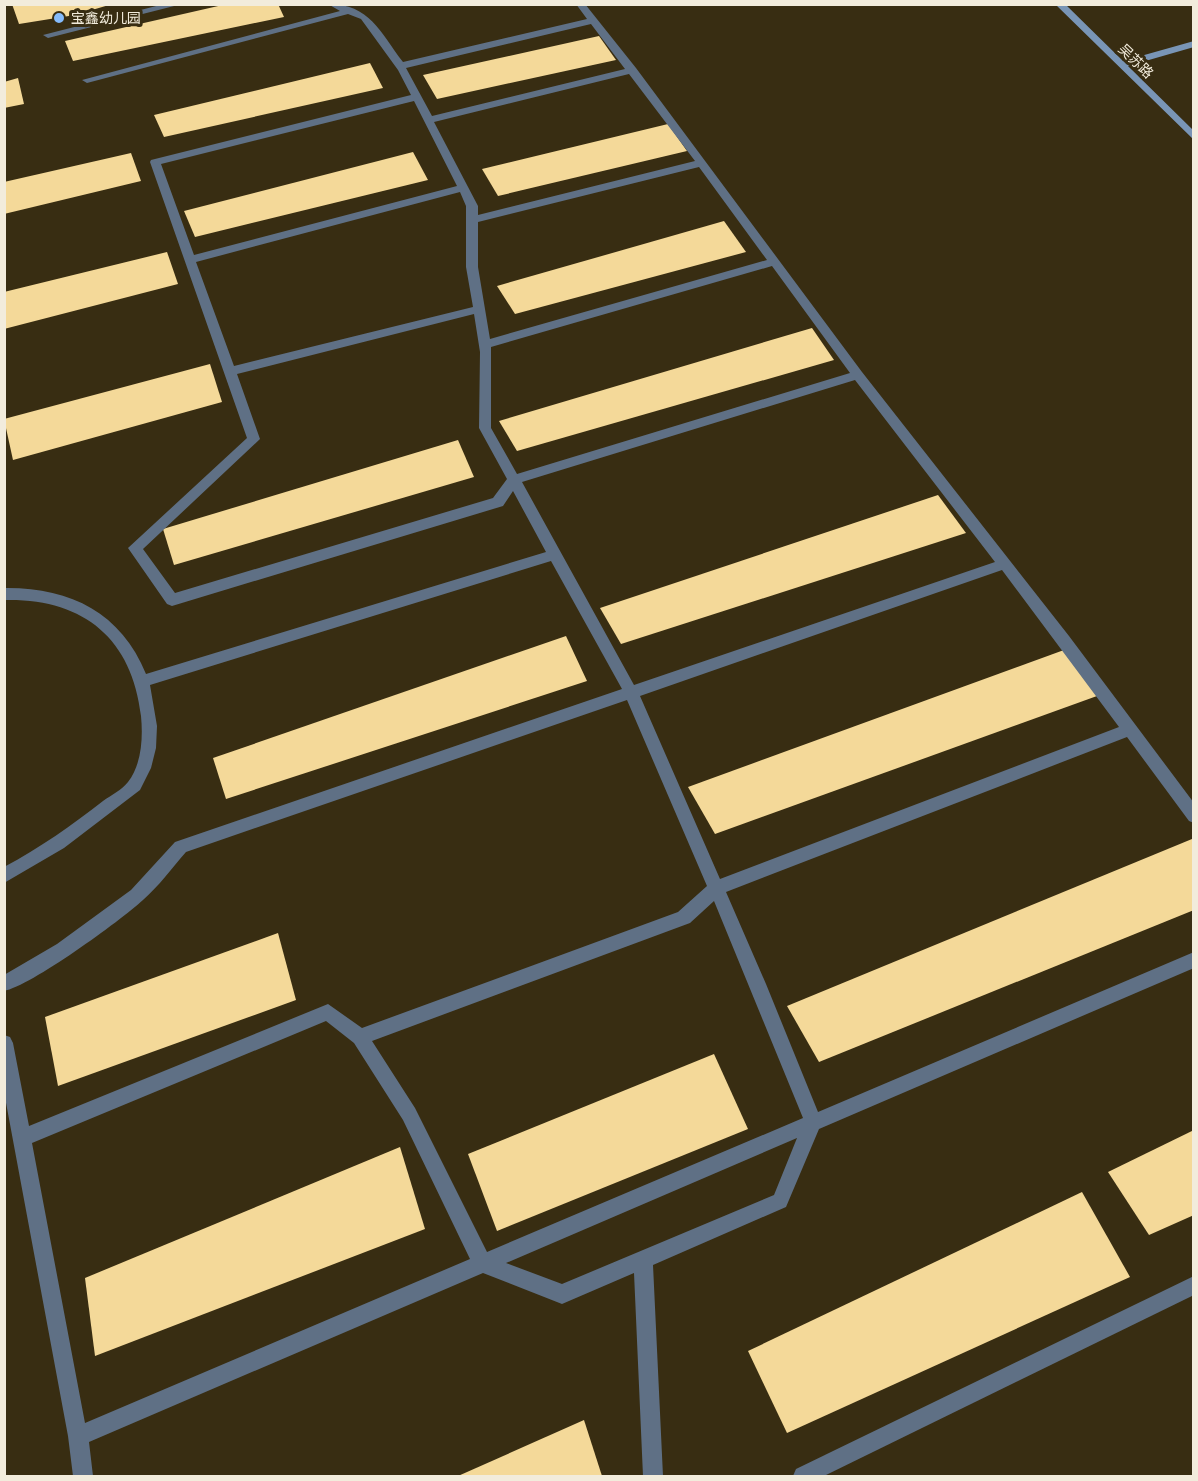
<svg xmlns="http://www.w3.org/2000/svg" width="1198" height="1481" font-family="'Archivo Narrow','Noto Sans SC',sans-serif">
<style>
.building{fill:#f4d999}
.lines{fill:none;stroke-linecap:round;stroke-linejoin:round}
.street{fill:#5f7085;fill-rule:evenodd}
.secondary{fill:#7995b6;fill-rule:evenodd}
.poi-dot{fill:#85bbfb;stroke:#382d12;stroke-width:2}
.labels{text-anchor:middle;stroke-width:6;stroke-linejoin:round;paint-order:stroke}
.far-poi-label{font-size:14px;fill:#f2ecdc;stroke:#382d12;text-anchor:start}
.far-street-label{font-size:14px;fill:#f2ecdc;stroke:#382d12}
</style>
<rect width="100%" height="100%" fill="#382d12"/>
<!-- building -->
<g class="building">
<polygon points="12,4 108,4 109,5 75,15 19,24"/>
<polygon points="227,4 278,4 284,17 73,61 65,41"/>
<polygon points="599,36 616,60 437,99 423,75"/>
<polygon points="370,63 383,88 164,137 154,115"/>
<polygon points="18,78 24,104 4,108 4,82"/>
<polygon points="668,124 687,151 498,196 482,169"/>
<polygon points="413,152 428,180 195,237 184,211"/>
<polygon points="131,153 141,181 4,214 4,182"/>
<polygon points="724,221 746,252 515,314 497,286"/>
<polygon points="167,252 178,284 4,329 4,292"/>
<polygon points="812,328 834,360 517,451 499,421"/>
<polygon points="210,364 222,402 13,460 4,419"/>
<polygon points="458,440 474,477 174,565 163,529"/>
<polygon points="938,495 966,533 621,644 600,608"/>
<polygon points="566,636 587,681 226,799 213,758"/>
<polygon points="1064,650 1097,696 715,834 688,787"/>
<polygon points="1192,839 1194,910 819,1062 787,1006"/>
<polygon points="278,933 296,1000 58,1086 45,1017"/>
<polygon points="714,1054 748,1129 497,1231 468,1154"/>
<polygon points="1194,1130 1194,1215 1149,1235 1108,1172"/>
<polygon points="400,1147 425,1229 95,1356 85,1278"/>
<polygon points="1082,1192 1130,1277 787,1433 748,1351"/>
<polygon points="584,1420 602,1476 458,1476"/>
</g>
<g class="lines">
<!-- street -->
<g class="street">
<polygon points="164,4 182,4 48,38 43,35"/>
<path d="M328 4C370 4 380 32 403 62L587 19 576 4H585L636 68 862 372 1069 636 1194 803V823L1189 821 1127 737 726 892 766 984 818 1112 1194 952V968L819 1129 786 1207 653 1265 663 1476H643L634 1273 562 1304 483 1273 89 1442 93 1476H73L68 1436 4 1092V1035L10 1037 13 1043 29 1126 328 1004 362 1028 678 912 707 886 627 700 186 852C172 868 159 886 143 900 120 921 31 986 4 991V975L57 944 131 890 175 842 622 689 551 561 150 685 157 726 156 748 151 768 140 790 64 848 4 883V867C40 848 72 825 103 801 111 795 122 790 128 782 142 764 143 737 141 716 132 637 82 598 4 600V588C69 587 121 612 146 674L546 552 513 491 503 506 172 606 167 604 128 548 247 438 150 162 151 160 411 95 398 70 361 19 348 14 87 83 82 80 340 11ZM591 24 625 69 432 116 406 68ZM629 74 695 161 478 215V206L434 122ZM414 101 457 186 194 255 161 164ZM699 167 767 260 490 339 478 267V222ZM460 192 466 206V267L473 307 234 366 196 262ZM772 266 850 373 517 474 491 428V347ZM474 314 480 352 479 428 507 479 493 498 175 593 143 549 260 439 237 374ZM855 380 995 562 634 685 522 482ZM1002 570 1119 727 720 879 640 696ZM714 901 803 1118 487 1252 415 1108 372 1041 690 923ZM326 1021 354 1043 403 1120 470 1259 85 1423 32 1143ZM797 1138 774 1195 562 1284 506 1263Z"/>
<polygon points="1194,1276 1194,1295 824,1476 793,1476 796,1469"/>
</g>
<!-- secondary -->
<polygon class="secondary" points="1055,4 1065,4 1123,61 1194,41 1194,47 1128,66 1194,131 1194,140"/>
</g>
<!-- markers -->
<circle class="poi-dot" cx="59" cy="18" r="6"/>
<g class="labels">
<!-- far-poi labels -->
<g class="far-poi-label">
<text x="71" y="23">宝鑫幼儿园</text>
</g>
<!-- far-street labels -->
<g class="far-street-label">
<text transform="translate(1136 61) rotate(44)" y="5">吴苏路</text>
</g>
</g>
<!-- border -->
<rect width="1198" height="1481" fill="none" stroke="#f2ecdc" stroke-width="12"/>
</svg>
